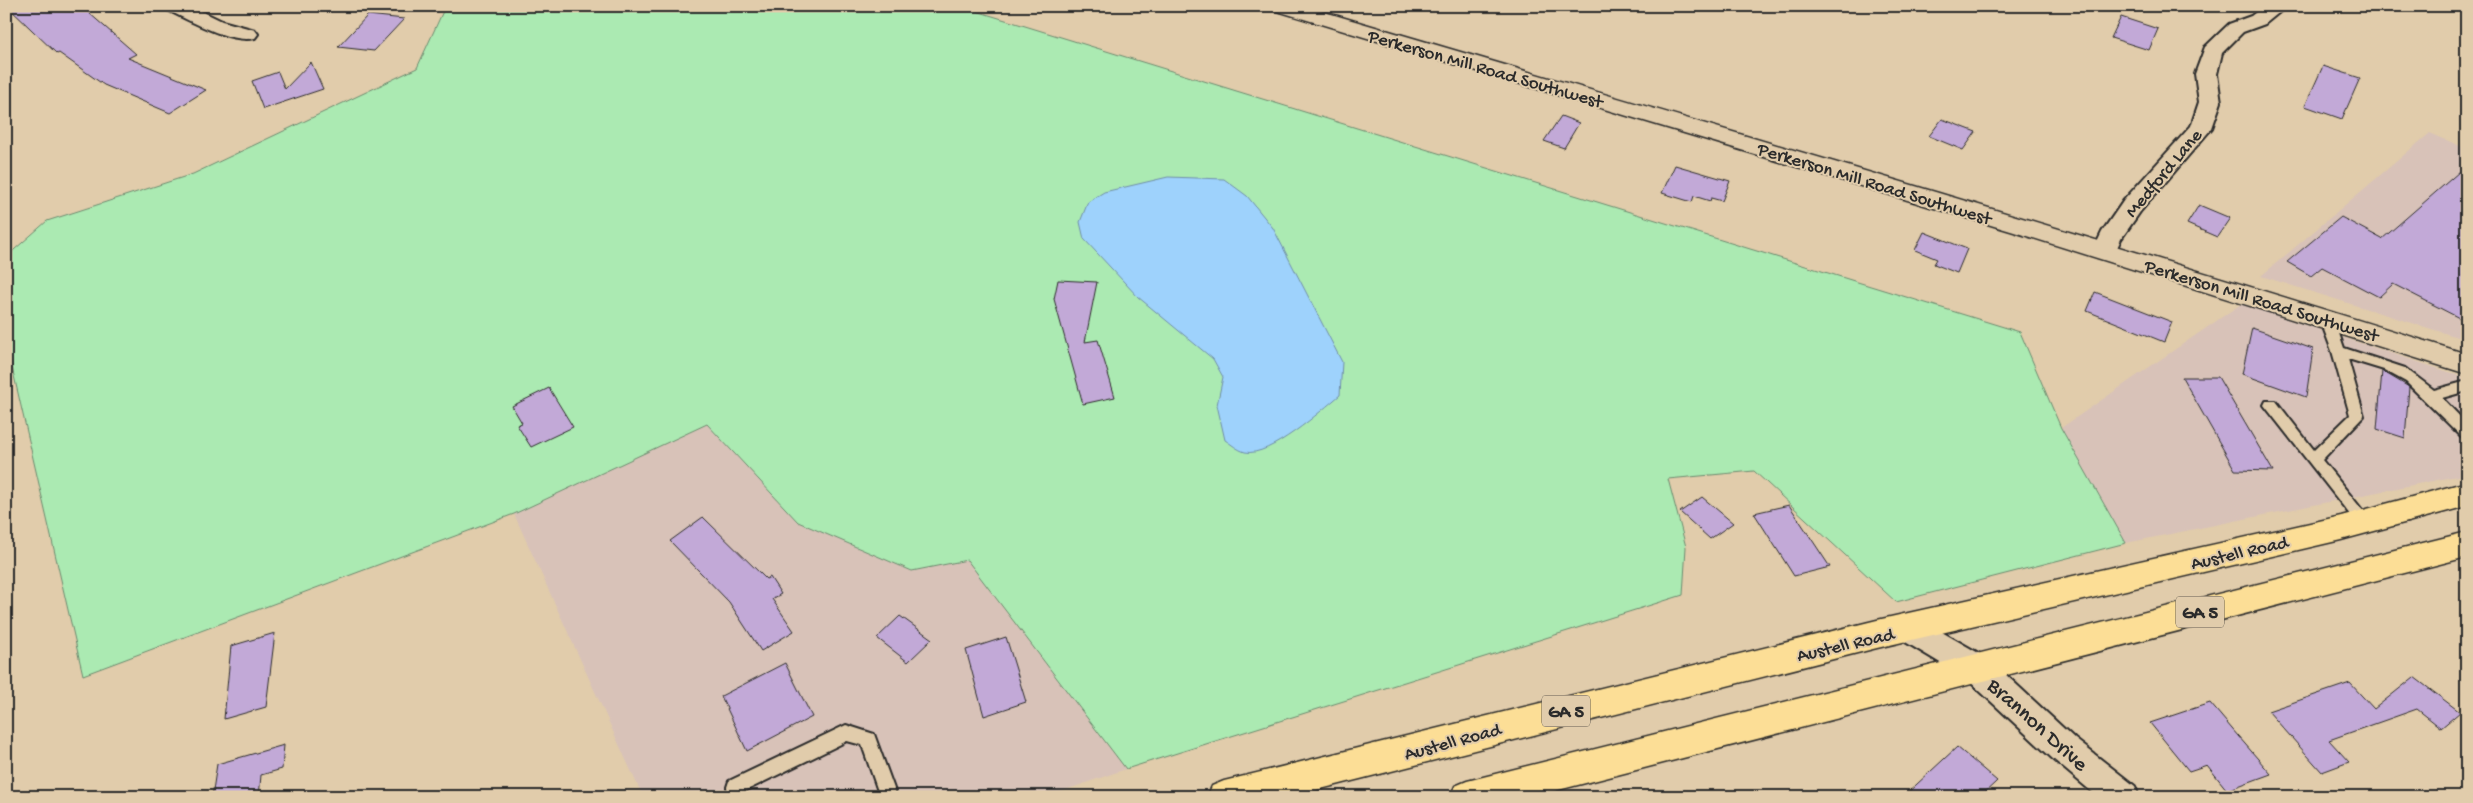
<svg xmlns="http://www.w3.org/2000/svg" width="2473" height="803" font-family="'Gochi Hand',sans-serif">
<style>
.built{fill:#d8c2b8}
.green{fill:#abeab2;stroke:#6b8a6e}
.water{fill:#9ed2fc;stroke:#708fa8}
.building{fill:#c2a9d7;stroke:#2b2b2b}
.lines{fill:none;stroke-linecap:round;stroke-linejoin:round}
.service-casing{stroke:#2b2b2b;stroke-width:4}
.minor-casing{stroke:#2b2b2b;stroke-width:4}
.tertiary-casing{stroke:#2b2b2b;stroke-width:3}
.primary-casing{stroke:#2b2b2b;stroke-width:3}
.service{fill:#e1ccab;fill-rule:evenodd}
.minor{fill:#e1ccab;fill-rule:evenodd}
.tertiary{fill:#e1ccab;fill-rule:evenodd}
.primary{fill:#fcde96;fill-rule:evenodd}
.labels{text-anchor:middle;stroke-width:4;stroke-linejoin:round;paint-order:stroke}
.shield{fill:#e1ccab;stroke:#625b51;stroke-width:1}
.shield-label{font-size:18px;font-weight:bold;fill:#2b2b2b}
.street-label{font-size:19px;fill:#2b2b2b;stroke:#e1ccab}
.near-street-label{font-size:22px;fill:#2b2b2b;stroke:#e1ccab}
</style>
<rect width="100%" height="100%" fill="#e1ccab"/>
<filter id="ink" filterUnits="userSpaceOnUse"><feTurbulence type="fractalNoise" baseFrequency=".02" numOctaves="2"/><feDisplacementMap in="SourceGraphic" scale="10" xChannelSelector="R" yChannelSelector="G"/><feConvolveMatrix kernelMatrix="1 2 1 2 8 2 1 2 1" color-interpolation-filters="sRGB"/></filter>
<g filter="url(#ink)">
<!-- built -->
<g class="built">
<polygon points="2430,133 2467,149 2467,340 2261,276"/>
<polygon points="2241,304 2467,378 2467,474 2126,543 2061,428"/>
<polygon points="707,424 799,522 912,571 967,560 1126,769 1045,797 643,797 514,514"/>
</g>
<!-- green -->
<polygon class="green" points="442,6 960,6 2020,332 2061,428 2126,543 1896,602 1754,471 1668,479 1686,547 1683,595 1126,769 967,560 912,571 798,522 707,424 514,514 83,675 6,341 6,257 47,221 193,174 417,68 444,9"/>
<!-- water -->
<path class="water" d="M1168 177 1224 179 1247 196 1273 228 1342 362 1340 395C1322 410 1269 458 1245 452 1238 450 1231 444 1225 440L1217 405 1223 377 1213 359 1138 297 1084 239 1080 222 1088 202 1104 192Z"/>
<!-- building -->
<g class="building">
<polygon points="7,6 81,6 136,54 128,58 206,90 170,113 104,85 59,53 57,54"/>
<polygon points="368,15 404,19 374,51 338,47"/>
<polygon points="2121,17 2158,29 2149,50 2111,38"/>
<polygon points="311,62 323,89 263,109 252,81 278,72 285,89"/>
<polygon points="2323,66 2360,78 2342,119 2305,106"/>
<polygon points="1561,116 1579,123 1564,148 1544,141"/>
<polygon points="1942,119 1976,132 1963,150 1929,136"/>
<polygon points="1675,165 1730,181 1722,201 1711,198 1710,201 1694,196 1692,202 1662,193"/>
<polygon points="2467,165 2467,322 2393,284 2379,297 2322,267 2311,276 2287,262 2341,217 2382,239"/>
<polygon points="2199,205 2230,218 2217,237 2187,224"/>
<polygon points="1924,232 1967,249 1957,273 1934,264 1937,259 1915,250"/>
<polygon points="1058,280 1097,282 1085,342 1098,340 1115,397 1083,404 1054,299"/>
<polygon points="2095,292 2172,322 2164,342 2087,311"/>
<polygon points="2252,328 2313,349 2306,397 2242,374"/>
<polygon points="2382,371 2409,387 2405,438 2377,429"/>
<polygon points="2182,377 2218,377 2273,471 2235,470"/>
<polygon points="549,388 573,427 531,447 517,425 522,423 512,406"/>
<polygon points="1702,497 1733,523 1710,539 1680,512"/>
<polygon points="1789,505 1830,567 1794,576 1754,513"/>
<polygon points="703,517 766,579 770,577 781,594 772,599 794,631 761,651 729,602 670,541"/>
<polygon points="900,616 932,639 908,662 877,638"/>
<polygon points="275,633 266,707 224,719 231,646"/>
<polygon points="1006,637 1026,702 984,716 966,650"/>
<polygon points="785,663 812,717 747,751 721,696"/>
<polygon points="2414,677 2460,712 2441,728 2417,709 2329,740 2349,762 2322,772 2268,711 2350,683 2374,709"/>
<polygon points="2210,703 2232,729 2271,774 2227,790 2207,765 2189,771 2150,723"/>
<polygon points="284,745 282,769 261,775 259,797 212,797 217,764"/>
<polygon points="1957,747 1997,781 1980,797 1903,797"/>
</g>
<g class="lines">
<defs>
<g id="service">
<polygon points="2327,314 2334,319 2344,348 2405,368 2434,390 2467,381 2467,391 2442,398 2467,424 2467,438 2462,437 2406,382 2384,370 2348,359 2364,416 2322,460 2368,517 2370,521 2368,525 2363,527 2358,525 2264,405 2266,401 2276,401 2314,450 2350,415 2332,351 2320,319"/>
<polygon points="846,725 874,734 897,797 880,797 862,745 847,741 745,791 746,797 729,797 727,787 729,781"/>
</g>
<g id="minor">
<path d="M164 6H191L222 21 255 30 258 34 255 38C231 44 189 20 167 10Z"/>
<polygon points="2264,6 2287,6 2265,24 2243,32 2222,53 2217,74 2221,102 2212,128 2140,212 2121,239 2113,257 2105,259 2097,257 2093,251 2102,232 2124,200 2191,126 2199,102 2195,74 2205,47 2229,24 2251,16"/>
<polygon points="1908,615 1919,619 1989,659 2075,739 2135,786 2139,797 2098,797 2053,759 1967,679 1897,637 1893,628 1897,619"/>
</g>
<path id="tertiary" d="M1271 6H1304C1692 120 2081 233 2467 354V374L2014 232 1274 10Z"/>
<g id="primary">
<polygon points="2467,482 2467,506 2341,540 1877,648 1289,797 1207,797 1212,786 1224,781 1877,620 2341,516"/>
<polygon points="2467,532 2467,557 1531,797 1450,797 1455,786 1467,781"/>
</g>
</defs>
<!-- service casing -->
<use href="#service" class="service-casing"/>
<!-- minor casing -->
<use href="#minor" class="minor-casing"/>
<!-- tertiary casing -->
<use href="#tertiary" class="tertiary-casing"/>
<!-- primary casing -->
<use href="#primary" class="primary-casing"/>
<!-- service -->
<use href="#service" class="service"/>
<!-- minor -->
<use href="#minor" class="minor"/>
<!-- tertiary -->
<use href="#tertiary" class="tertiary"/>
<!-- primary -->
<use href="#primary" class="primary"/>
</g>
</g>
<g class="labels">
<!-- shield labels -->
<g class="shield">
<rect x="2176" y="596.5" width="48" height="31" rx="4"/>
<rect x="1542" y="695.5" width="48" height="31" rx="4"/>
</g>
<g class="shield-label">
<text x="2200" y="618">GA 5</text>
<text x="1566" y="717">GA 5</text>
</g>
<!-- street labels -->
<g class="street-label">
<text transform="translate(1486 67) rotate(16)" y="7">Perkerson Mill Road Southwest</text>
<text transform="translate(2162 172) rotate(-50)" y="7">Medford Lane</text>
<text transform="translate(1875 182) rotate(17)" y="7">Perkerson Mill Road Southwest</text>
<text transform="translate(2262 299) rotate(17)" y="7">Perkerson Mill Road Southwest</text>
<text transform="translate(2239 551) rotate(-13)" y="7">Austell Road</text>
<text transform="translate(1845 643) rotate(-13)" y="7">Austell Road</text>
<text transform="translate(1452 740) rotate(-15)" y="7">Austell Road</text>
</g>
<!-- near-street labels -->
<g class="near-street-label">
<text transform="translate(2039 723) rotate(42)" y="8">Brannon Drive</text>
</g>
</g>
<!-- margin -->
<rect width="2473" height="803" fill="none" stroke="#e1ccab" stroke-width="25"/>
<rect x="12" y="12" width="2448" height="778" fill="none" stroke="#2b2b2b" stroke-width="2" filter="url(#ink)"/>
</svg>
